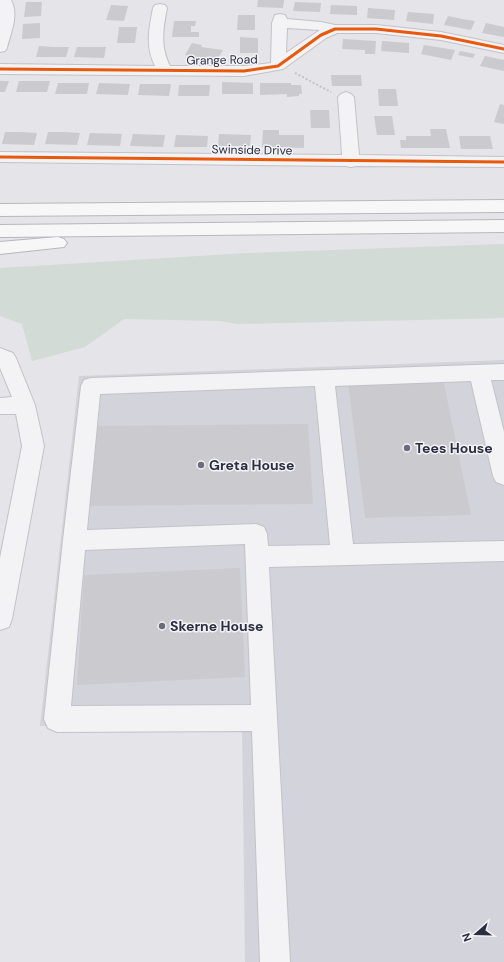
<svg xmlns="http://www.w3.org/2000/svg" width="504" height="962" font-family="'DM Sans',sans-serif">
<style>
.built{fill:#d3d3db}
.green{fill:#d3dbd6}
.building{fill:#cacacf}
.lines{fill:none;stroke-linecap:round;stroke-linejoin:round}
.minor-casing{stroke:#c2c2c7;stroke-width:2}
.highway-casing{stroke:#b7b7bd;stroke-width:2}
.path{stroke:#c3c3c8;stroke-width:2;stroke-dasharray:2 2;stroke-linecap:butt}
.minor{fill:#f3f3f5;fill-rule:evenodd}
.highway{fill:#f7f7f7;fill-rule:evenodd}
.cycleway-casing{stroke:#f3f3f7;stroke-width:5}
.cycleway{stroke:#e8590c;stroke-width:3}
.poi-dot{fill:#6c6d7b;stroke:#f3f3f7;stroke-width:1.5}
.labels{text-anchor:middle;stroke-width:3;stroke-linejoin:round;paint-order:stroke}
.far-street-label{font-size:12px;fill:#2c2d40;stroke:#f3f3f7}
.poi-label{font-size:14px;font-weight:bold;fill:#2c2d40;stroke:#f3f3f7;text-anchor:start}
</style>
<rect width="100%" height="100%" fill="#e4e4e9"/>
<!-- built -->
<polygon class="built" points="504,360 504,962 245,962 242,723 40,726 79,376"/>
<!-- green -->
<polygon class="green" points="504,244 504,318 238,324 219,321 124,319 85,347 32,361 22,324 0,316 0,268 248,253"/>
<!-- building -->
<g class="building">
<polygon points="258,0 284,0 283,8 257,7"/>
<polygon points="26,2 42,2 41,16 24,17"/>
<polygon points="295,2 321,3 320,12 293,11"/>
<polygon points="111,5 128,6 124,21 106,20"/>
<polygon points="331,5 357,6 357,15 330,14"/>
<polygon points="368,8 395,10 394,20 367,18"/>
<polygon points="408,12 434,14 433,24 406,21"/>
<polygon points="238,15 255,15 255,30 237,30"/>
<polygon points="448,16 462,19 475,21 471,30 444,25"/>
<polygon points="174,21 196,21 195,26 191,26 191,32 199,32 199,37 172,37"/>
<polygon points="40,23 40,38 22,39 23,24"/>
<polygon points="486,23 504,27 504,37 482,33"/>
<polygon points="119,27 137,27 135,43 117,43"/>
<polygon points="240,37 258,38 258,53 240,53"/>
<polygon points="343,39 376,41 375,54 365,54 365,50 342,49"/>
<polygon points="382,41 409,43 409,53 381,51"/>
<polygon points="192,43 202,45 201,47 223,50 217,60 185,55"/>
<polygon points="424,45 455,50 451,60 421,54"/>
<polygon points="39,46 54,47 69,47 66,57 36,57"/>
<polygon points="77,47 106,47 104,58 74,57"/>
<polygon points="460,51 475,54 473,58 458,55"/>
<polygon points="485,56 504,60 504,71 480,66"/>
<polygon points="331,75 361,75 362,86 332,86"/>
<polygon points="0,81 9,81 5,92 0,92"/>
<polygon points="19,81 50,81 47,92 16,92"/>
<polygon points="222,82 253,83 253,94 222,94"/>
<polygon points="58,83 89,83 87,94 55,94"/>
<polygon points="99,83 130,84 128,95 96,94"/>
<polygon points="260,83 291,83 291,85 301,85 302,94 299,94 299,96 287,97 287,94 260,95"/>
<polygon points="140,84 171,84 169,96 138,95"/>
<polygon points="179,85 210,85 209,96 178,96"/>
<polygon points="378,89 396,89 398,106 379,106"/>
<polygon points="500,104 504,105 504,124 494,122"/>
<polygon points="310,110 329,110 330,128 311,128"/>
<polygon points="374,116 392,116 395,135 377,135"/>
<polygon points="430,129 446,129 450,148 401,148 400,140 406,140 406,136 431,136"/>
<polygon points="263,130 279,130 279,135 304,135 304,148 262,147"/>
<polygon points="5,132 21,132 37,133 34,145 2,144"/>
<polygon points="48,132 64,132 80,133 77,145 45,144"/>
<polygon points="90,133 122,134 120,146 87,145"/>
<polygon points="133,134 165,135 163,147 130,146"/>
<polygon points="219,134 251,135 250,146 218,146"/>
<polygon points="176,135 208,136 207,147 174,147"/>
<polygon points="459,136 490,136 493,149 461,149"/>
<polygon points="443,379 471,515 365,518 348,382"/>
<polygon points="308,424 313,504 86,506 95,426"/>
<polygon points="240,568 245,677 77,685 84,575"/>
</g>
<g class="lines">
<defs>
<g id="minor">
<path d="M0 0H11C19 15 11 32 7 48L5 51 0 52Z"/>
<path d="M160 4 165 5 167 8C163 29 160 46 170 66H244L271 63 272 23 275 15 280 14 285 15 287 19 321 22 335 25H376L441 32 504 45V53L441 40 376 33H337L326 38 283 69 244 76 0 74V64L155 66C145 46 149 29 153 8L155 5ZM287 28 320 30 286 53Z"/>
<polygon points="346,92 351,94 354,97 359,155 504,157 504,167 357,166 351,167 345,166 0,162 0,152 342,155 338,97 341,94"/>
<polygon points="0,348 13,353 16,358 35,405 44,446 12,619 9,627 0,630 0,558 22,446 16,414 0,414 0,398 12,397 0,368"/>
<path d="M504 364V380H491L504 432V485L496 482 493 476 471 381 335 386 353 544 504 541V561L269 567 290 962H260L252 731 57 732 48 728 44 719 63 540 81 386 84 380 91 378ZM315 386 330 545 268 546 267 534 264 527 256 524 87 530 100 394ZM245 544 251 705 71 706 85 550Z"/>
</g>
<g id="highway">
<polygon points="504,200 504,212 0,216 0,204"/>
<polygon points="504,220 504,232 0,237 0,225"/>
<polygon points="58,237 64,239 67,243 64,247 0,254 0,242"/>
</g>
</defs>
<!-- minor casing -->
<use href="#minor" class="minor-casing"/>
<!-- highway casing -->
<use href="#highway" class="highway-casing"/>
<!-- path -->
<polyline class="path" points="295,73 331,92"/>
<!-- minor -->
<use href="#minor" class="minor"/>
<!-- highway -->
<use href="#highway" class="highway"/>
<defs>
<g id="cycleway">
<polyline points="0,69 244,71 278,66 321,35 335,29 376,29 441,36 504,49"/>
<polyline points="0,157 504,162"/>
</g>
</defs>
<!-- cycleway casing -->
<use href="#cycleway" class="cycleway-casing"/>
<!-- cycleway -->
<use href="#cycleway" class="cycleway"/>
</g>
<!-- markers -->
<g class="poi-dot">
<circle cx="407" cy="448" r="4"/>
<circle cx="201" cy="465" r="4"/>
<circle cx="162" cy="626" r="4"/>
</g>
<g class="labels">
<!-- far-street labels -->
<g class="far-street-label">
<text transform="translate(222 60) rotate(-1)" y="4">Grange Road</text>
<text transform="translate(252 150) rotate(1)" y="4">Swinside Drive</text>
</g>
<!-- poi labels -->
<g class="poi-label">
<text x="415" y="453">Tees House</text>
<text x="209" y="470">Greta House</text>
<text x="170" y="631">Skerne House</text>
</g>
</g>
<!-- north arrow -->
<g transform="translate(476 934) rotate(250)" stroke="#f3f3f7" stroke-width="3" paint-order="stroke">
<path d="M0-3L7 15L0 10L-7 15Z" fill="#2c2d40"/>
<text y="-6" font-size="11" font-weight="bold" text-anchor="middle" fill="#2c2d40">N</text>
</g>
</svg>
